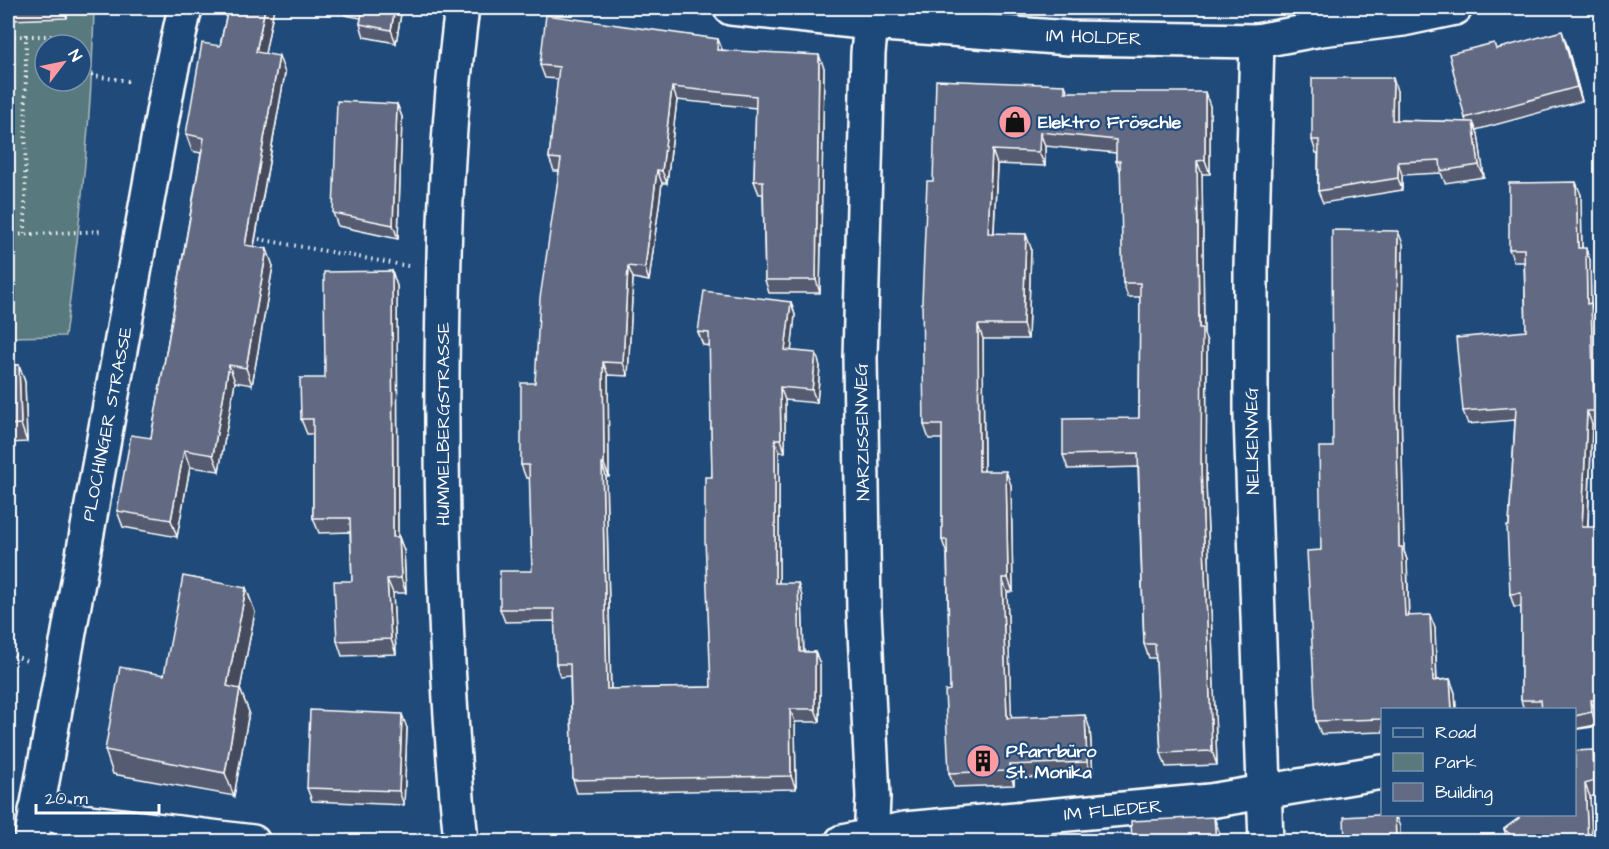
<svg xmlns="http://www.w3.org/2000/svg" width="1609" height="849" font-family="'Architects Daughter',sans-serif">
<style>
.green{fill:#59797d;stroke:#acbcbe;stroke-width:1.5;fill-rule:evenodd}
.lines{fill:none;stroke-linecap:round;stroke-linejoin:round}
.minor-casing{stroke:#fff;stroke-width:38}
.path{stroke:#fff;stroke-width:4;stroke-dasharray:1.5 4.5;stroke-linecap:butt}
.minor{stroke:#1f4a7a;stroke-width:33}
.wall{fill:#545c71;stroke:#fff;stroke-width:1.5}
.shaded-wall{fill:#454b5c;stroke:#fff;stroke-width:1.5}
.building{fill:#626b83;stroke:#fff;stroke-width:1.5}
.labels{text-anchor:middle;stroke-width:4.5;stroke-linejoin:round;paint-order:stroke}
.street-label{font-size:18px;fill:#fff;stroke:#1f4a7a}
.poi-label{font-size:18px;font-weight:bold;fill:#fff;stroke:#1f4a7a;text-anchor:start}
</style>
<rect width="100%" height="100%" fill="#1f4a7a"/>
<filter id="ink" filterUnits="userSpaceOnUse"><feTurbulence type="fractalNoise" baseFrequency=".0167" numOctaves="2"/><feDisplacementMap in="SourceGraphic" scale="12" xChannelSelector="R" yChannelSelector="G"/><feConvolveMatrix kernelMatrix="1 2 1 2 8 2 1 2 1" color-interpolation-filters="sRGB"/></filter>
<g filter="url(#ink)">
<!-- green -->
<path class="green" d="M8 8H94C92 118 80 227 65 336L8 337ZM45 45H81V81H45Z"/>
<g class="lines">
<defs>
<g id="minor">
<polyline points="731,8 871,23 1069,38 1257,41 1321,29 1403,19 1455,8"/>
<polyline points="1257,41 1251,267 1251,417 1266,842"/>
<polyline points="1574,747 1602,743"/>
<polyline points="36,811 73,820 253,842"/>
<polyline points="31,842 168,85 185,8"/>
<path d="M461 842C446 686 441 531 442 374 443 252 446 129 462 8"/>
<polyline points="842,842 905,829 1210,801 1382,772"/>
<polyline points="871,842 873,797 864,611 860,358 868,53 871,23"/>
</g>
</defs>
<!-- minor casing -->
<use href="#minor" class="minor-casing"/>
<!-- path -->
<g class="path">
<polyline points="8,36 26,36"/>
<polyline points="81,69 93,76 129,81"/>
<polyline points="25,234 26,36 68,36 68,45"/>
<polyline points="8,235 103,231"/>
<polyline points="253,238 408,266"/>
<polyline points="8,653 27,661"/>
</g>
<!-- minor -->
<use href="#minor" class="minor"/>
</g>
<!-- wall -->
<g class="wall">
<polygon points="8,8 67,8 67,18 8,20"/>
<polygon points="228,8 274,8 265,53 285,73 254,247 273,266 252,385 235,382 219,471 190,467 177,537 123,527 117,511 151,438 201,153 192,151 186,134 220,46"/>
<polygon points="343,8 402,8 396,43 364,37 360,24 361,18 345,15"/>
<polygon points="1567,45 1582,101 1476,130 1478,134 1484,177 1445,183 1441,173 1402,175 1402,190 1323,203 1318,191 1318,153 1316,153 1312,140 1397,91 1397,120 1466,122 1465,118 1496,49"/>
<polygon points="722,50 824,68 820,293 769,293 765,280 763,194 759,194 754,181 756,108 677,100 667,183 662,183 649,281 633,278 628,376 608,375 609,477 606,477 611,689 711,687 712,477 710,346 703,345 698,332 791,302 795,315 791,351 820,366 817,403 785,400 785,452 779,452 779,583 802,596 804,652 815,652 820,664 820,722 795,722 796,789 577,793 573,780 570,676 560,677 556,664 555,621 505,622 500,609 532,571 530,478 526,478 521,465 535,383 559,171 554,171 549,158 558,79 545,78 540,65"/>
<polygon points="1065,85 1068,92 1210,106 1210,174 1202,174 1204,334 1207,342 1206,483 1217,765 1166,767 1161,753 1156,658 1149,658 1144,644 1138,467 1068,469 1063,455 1139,418 1140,297 1128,297 1123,283 1121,173 1116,161 1116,153 1045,146 1045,166 997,164 994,233 1031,248 1028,339 983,339 984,471 1011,485 1013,592 1007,592 1011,718 1090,729 1093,776 1014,778 1014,785 954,787 949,773 950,690 947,554 942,540 942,439 929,439 924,425 933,181"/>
<polygon points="397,104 402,117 398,239 338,226 333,213"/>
<polygon points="1581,195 1582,248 1590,260 1591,303 1596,316 1599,424 1592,424 1588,527 1601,540 1602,712 1596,713 1596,725 1575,729 1575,710 1524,710 1521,700 1521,607 1514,607 1510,594 1509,526 1515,420 1468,424 1463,411 1526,331 1524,262 1514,262 1509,249"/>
<polygon points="1403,244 1401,405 1404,551 1407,560 1409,616 1435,628 1437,680 1450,679 1455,693 1456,710 1383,710 1383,732 1321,734 1316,721 1321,550 1333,447"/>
<polygon points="392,271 397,286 398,537 399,537 404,551 406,593 393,593 396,654 342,656 337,641 352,581 350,532 319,533 313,518 313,434 307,434 301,419 325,378"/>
<polygon points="8,365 19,365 25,382 27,442 8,443"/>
<polygon points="246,588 255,612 240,689 249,712 234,796 113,774 105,750 164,675"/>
<polygon points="407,728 404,805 312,801 307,788"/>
<polygon points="1575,751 1598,763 1599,794 1590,797 1592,842 1508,842 1504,829 1519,818 1575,814"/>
</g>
<!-- shaded-wall -->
<g class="shaded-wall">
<polygon points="63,8 67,8 67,18"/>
<polygon points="265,8 274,8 262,69 256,52"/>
<polygon points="395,8 402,8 396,43 391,30"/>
<polygon points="1562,31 1567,45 1582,101 1577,87"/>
<polygon points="718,39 723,52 717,50"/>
<polygon points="819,55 824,68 820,293 816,280"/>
<polygon points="279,56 285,73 251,262 245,245"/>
<polygon points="1393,78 1397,91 1397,132 1392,120"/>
<polygon points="672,87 677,100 667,183 662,171"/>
<polygon points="1205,92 1210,106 1210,174 1205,160"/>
<polygon points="397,104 402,117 398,239 393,225"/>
<polygon points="1473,122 1478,134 1484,177 1479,165"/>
<polygon points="1040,132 1045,146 1045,166 1039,152"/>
<polygon points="992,150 997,164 993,247 988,233"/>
<polygon points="1197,161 1202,174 1204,334 1207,342 1206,483 1217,765 1212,751 1201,469"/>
<polygon points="1398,162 1402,175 1402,190 1398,178"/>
<polygon points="657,170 662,183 649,281 645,268"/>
<polygon points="1576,182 1581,195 1582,261 1578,248"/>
<polygon points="1398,231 1403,244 1401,405 1404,551 1407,560 1409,629 1405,616 1399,547 1396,392"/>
<polygon points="1026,234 1031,248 1028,339 1023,325"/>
<polygon points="1586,248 1590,260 1591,316 1587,304"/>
<polygon points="267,249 273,266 252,385 246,368"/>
<polygon points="628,266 633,278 628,376 623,363"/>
<polygon points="392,271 397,286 398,551 393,537"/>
<polygon points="791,302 795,315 790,363 785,350"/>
<polygon points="1591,303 1596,316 1599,424 1594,411"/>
<polygon points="978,325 983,339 984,485 979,471"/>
<polygon points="816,353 820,366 817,403 812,390"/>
<polygon points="603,362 608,375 609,477 604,464"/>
<polygon points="19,365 25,382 27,442 21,424"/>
<polygon points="229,365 235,382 219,471 213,455"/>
<polygon points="780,387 785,400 785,452 781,439"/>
<polygon points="1587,411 1592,424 1587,540 1582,527"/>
<polygon points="775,439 779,452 779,596 775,583"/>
<polygon points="184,450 190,467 177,537 171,520"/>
<polygon points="602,464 606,477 611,702 607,689"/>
<polygon points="1006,471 1011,485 1013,592 1008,578"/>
<polygon points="1596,527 1601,540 1602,704 1600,700"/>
<polygon points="399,537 404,551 406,593 401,578"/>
<polygon points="1002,578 1007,592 1012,732 1007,718"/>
<polygon points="387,579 393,593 396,654 391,639"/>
<polygon points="798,583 802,596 804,665 800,652"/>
<polygon points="246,588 255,612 236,710 227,686"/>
<polygon points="1430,615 1435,628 1437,694 1433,681"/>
<polygon points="815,652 820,664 820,722 815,709"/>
<polygon points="1450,679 1455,693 1456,710 1452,710"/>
<polygon points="240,689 249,712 234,796 225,773"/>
<polygon points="1591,700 1596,713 1596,725 1592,712"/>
<polygon points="790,709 795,722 796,789 791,776"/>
<polygon points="402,714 407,728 404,805 399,791"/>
<polygon points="1085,715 1090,729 1093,776 1087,762"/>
<polygon points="1593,750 1598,763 1599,794 1594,781"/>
<polygon points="1009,765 1014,778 1014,785 1009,771"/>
<polygon points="1585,784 1590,797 1592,842 1588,842"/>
<polygon points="1395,814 1400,827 1400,842 1396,842"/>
<polygon points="1214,817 1219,831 1220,842 1216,842"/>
</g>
<!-- building -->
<g class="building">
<polygon points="228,8 265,8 256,52 279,56 245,245 267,249 246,368 229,365 213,455 184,450 171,520 117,511 131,435 151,438 204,138 186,134 202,43 220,46"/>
<polygon points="363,8 395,8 391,30 360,24"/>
<polygon points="546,15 718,39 717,50 819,55 816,280 765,280 763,181 754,181 756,96 672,87 662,171 657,170 645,268 628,266 623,363 603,362 604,464 602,464 607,689 711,687 705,539 705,477 712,477 709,333 698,332 704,291 791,302 785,350 816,353 812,390 780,387 781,439 775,439 775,583 798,583 800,652 815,652 815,709 790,709 791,776 573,780 570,664 556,664 554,609 500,609 500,571 532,571 529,465 521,465 521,383 535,383 540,298 561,159 549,158 559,67 540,65"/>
<polygon points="1562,31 1577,87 1465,118 1449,54 1494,43 1496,49"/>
<polygon points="1312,78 1393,78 1392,120 1473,122 1479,165 1441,171 1440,160 1398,162 1398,178 1318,191 1319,140 1312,140"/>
<polygon points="936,80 1065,85 1065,92 1205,92 1205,160 1197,161 1199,328 1202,328 1201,469 1212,751 1161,753 1155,644 1144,644 1138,453 1063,455 1063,419 1139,418 1140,283 1123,283 1120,161 1116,161 1116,140 1040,132 1039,152 992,150 988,233 1026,234 1023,325 978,325 979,471 1006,471 1008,578 1002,578 1007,718 1085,715 1087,762 1009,765 1009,771 949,773 945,691 950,690 947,540 942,540 942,425 924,425 922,302 927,181 933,181"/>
<polygon points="337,101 397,104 393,225 333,213"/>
<polygon points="1576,182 1578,248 1586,248 1587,304 1591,303 1594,411 1587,411 1582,527 1596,527 1600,700 1591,700 1592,712 1575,716 1575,710 1542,710 1541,700 1521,700 1521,593 1510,594 1507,526 1509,526 1516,407 1463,411 1456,338 1526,331 1524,249 1509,249 1509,183"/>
<polygon points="1332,230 1398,231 1396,392 1399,547 1402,547 1405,616 1430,615 1433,681 1450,679 1452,710 1383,710 1383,719 1316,721 1307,551 1321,550 1319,447 1333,447"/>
<polygon points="392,271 393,537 399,537 401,578 387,579 391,639 337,641 334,581 352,581 350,518 313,518 313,419 301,419 300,378 325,378 324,272"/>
<polygon points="8,365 19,365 21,424 8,425"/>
<polygon points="183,576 246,588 227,686 240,689 225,773 105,750 120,667 164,675"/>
<polygon points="310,710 402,714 399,791 307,788"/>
<polygon points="1593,750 1594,781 1585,784 1588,842 1519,842 1504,829 1519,818 1519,814 1575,814 1575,751"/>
<polygon points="1395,814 1396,842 1345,842 1344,817"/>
<polygon points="1214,817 1216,842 1132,842 1131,821"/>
</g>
</g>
<!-- icons -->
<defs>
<symbol id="shop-disc" viewBox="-11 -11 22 22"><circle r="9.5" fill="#ff9aa2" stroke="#1f4a7a"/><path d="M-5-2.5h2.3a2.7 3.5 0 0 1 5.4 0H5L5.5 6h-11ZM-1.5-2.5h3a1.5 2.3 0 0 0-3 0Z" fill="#111"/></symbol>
<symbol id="building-disc" viewBox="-11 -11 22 22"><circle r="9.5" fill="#ff9aa2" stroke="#1f4a7a"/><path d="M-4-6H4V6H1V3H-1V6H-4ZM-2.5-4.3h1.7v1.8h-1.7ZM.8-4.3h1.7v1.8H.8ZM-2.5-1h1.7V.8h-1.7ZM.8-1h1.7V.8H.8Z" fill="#111"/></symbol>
</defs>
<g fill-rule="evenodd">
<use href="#shop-disc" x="996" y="103" width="38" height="38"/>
<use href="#building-disc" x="964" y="742" width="38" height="38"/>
</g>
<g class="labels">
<!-- street labels -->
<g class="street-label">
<text transform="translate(1094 37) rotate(2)" y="6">IM HOLDER</text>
<text transform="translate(107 424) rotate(-79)" y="6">PLOCHINGER STRASSE</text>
<text transform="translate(443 424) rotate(-90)" y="6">HUMMELBERGSTRASSE</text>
<text transform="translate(862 432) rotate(-91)" y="6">NARZISSENWEG</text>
<text transform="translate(1252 441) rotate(-91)" y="6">NELKENWEG</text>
<text transform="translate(1113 810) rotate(-5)" y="6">IM FLIEDER</text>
</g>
<!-- poi labels -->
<g class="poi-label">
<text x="1038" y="128">Elektro Fröschle</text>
<text x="1006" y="757">Pfarrbüro<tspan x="1006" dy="21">St. Monika</tspan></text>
</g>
</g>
<!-- margin -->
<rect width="1609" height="849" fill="none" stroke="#1f4a7a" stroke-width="30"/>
<rect x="15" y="15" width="1579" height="819" fill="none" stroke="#fff" stroke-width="2" filter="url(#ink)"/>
<!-- legend -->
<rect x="1381" y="708" width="195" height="108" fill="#1f4a7a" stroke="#7992af" stroke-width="1.5"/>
<rect x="1393" y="728" width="30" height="9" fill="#1f4a7a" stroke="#7992af" stroke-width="1.5"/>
<text x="1435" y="738" font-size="18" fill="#ffffff">Road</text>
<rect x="1393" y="753" width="30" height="18" fill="#59797d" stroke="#7992af" stroke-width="1.5"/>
<text x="1435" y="768" font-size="18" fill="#ffffff">Park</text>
<rect x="1393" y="783" width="30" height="18" fill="#626b83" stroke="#7992af" stroke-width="1.5"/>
<text x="1435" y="798" font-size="18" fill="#ffffff">Building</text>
<!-- north arrow -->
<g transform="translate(63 63) rotate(58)"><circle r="28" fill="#1f4a7a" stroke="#7992af" stroke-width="1.5"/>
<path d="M0-4.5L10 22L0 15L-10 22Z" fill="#ff9aa2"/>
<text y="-9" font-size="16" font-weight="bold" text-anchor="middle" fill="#ffffff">N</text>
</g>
<!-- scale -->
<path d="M36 804v9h123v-9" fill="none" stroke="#ffffff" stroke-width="3"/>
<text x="45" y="804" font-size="18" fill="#ffffff" stroke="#1f4a7a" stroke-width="4.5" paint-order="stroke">20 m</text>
</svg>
